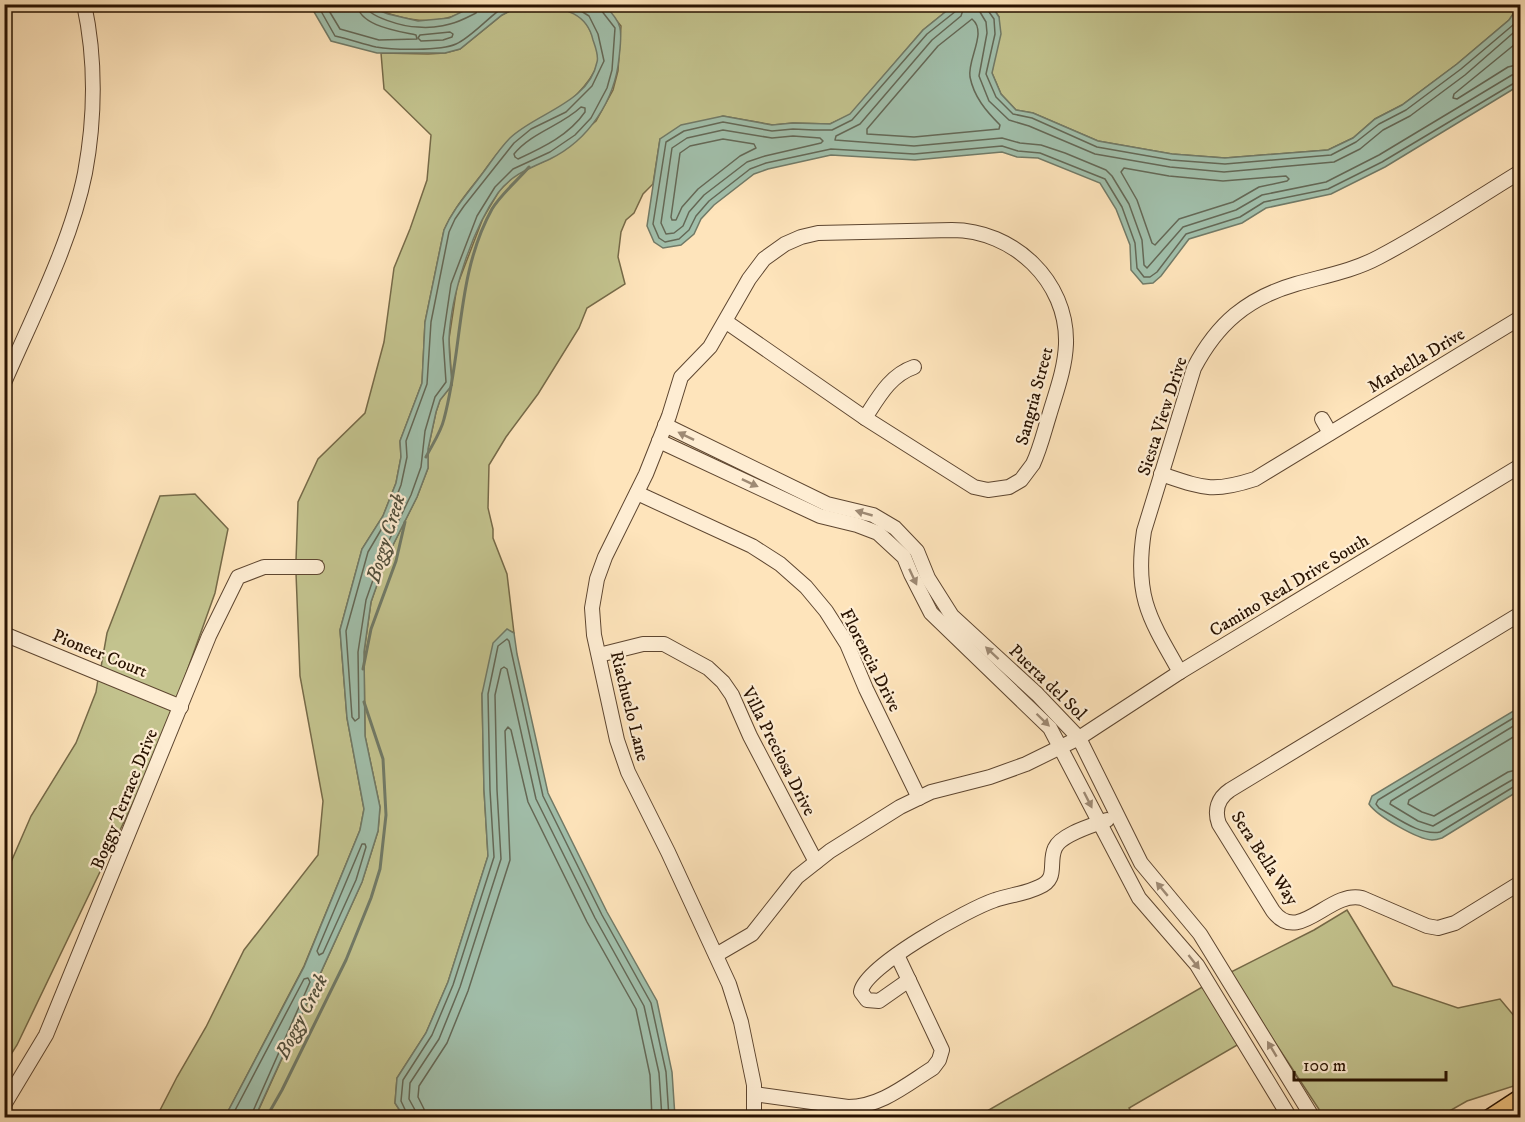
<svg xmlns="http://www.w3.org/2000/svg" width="1525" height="1122" font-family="'IM FELL DW Pica',serif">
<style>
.green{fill:#c3c38e;stroke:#766a48;stroke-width:1.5}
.water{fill:#a1bfab;stroke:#717a67;stroke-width:1.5}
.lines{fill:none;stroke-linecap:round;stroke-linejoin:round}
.shore{stroke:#646856;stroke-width:1.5}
.stream{stroke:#717a67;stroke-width:3}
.minor-casing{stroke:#5e4630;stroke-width:16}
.major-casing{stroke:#281201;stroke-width:21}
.minor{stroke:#feedd3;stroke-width:14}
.major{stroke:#efc27e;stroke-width:18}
.oneway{fill:#9e8a74}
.labels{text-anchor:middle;stroke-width:4.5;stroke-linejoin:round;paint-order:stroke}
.street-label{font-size:18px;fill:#281201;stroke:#feedd3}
.water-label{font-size:20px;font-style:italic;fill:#524f3c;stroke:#feedd3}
</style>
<rect width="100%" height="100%" fill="#fee4bb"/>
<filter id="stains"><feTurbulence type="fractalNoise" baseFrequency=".00333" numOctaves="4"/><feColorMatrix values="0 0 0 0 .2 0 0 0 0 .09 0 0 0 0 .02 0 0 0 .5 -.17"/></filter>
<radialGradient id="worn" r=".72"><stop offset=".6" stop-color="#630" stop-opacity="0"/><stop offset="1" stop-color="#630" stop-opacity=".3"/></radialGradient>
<!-- green -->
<g class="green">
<path d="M365 5H476C471 9 465 11 459 14 427 28 395 17 365 5Z"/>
<path d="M521 5C545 5 578 4 590 30 593 37 599 52 598 61 596 76 574 99 562 107 544 119 527 123 511 138 500 148 491 162 482 174 468 192 453 209 444 230L425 322 422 383 400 441 401 457 396 483 383 516 362 549 340 630 347 718 364 809 360 830 304 966 225 1117 156 1118 177 1077 206 1027 244 950 318 855 323 801 300 676 296 573 321 572 322 561H296L298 502 318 459 365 413 384 342 394 268 410 229 427 180 431 135 384 89 381 53 428 54 445 53 460 49 502 15Z"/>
<polygon points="604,5 954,5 923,30 850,115 830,124 793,123 773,125 723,116 660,139 653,184 643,194 634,213 626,220 621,232 618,257 625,284 587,308 579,328 538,394 506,437 489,465 488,508 493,529 493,538 507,574 514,633 507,630 482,694 484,790 488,856 448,982 426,1033 397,1078 395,1103 404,1117 255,1118 362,882 378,831 380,807 365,736 364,652 371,602 386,559 417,497 428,468 428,449 436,412 440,400 452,385 449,339 457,286 483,218 499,191 516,174 553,157 596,121 613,90 618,71 621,26"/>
<polygon points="991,5 1520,5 1509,20 1457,64 1402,105 1375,119 1353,138 1328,150 1225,158 1172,154 1098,141 1033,113 1016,110 1001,94 992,73 999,17"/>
<polygon points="195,494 228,529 215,593 177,699 101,667 107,633 160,496"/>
<polygon points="98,679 173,710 144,780 17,1045 5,1064 5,876 31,816 76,743 96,692"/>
<polygon points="1347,910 1393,986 1458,1008 1500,999 1520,1023 1520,1084 1467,1101 1439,1117 1324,1117 1276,1044 1231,972 1314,930"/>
<polygon points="1204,986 1239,1044 1129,1108 1135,1117 975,1118"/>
</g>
<!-- water -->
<g class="water">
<polygon points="310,5 365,5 388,14 418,21 449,18 476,5 521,5 502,15 460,49 445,53 377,53 331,41"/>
<path d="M541 5H604C624 24 622 31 619 58 615 100 589 140 550 159 530 168 511 175 498 193 472 230 451 294 449 339 449 354 451 370 452 385L440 400 436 412 428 449V468L417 497 386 559 371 602 364 652 365 736 380 807 378 831 362 882 255 1117H225L304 967 360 830 364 809 347 718 340 630 362 549 383 516 396 483 401 457 400 441 422 383 425 322 444 230C453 209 468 193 482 174 491 162 500 148 510 138 536 113 589 103 597 62 599 56 595 46 593 40 587 13 565 9 541 5Z"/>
<polygon points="954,5 991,5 999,17 1001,34 992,73 1001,94 1016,110 1033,113 1098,141 1172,154 1225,158 1328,150 1353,138 1375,119 1402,105 1457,64 1509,20 1520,4 1520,85 1385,167 1331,194 1266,208 1242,223 1189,239 1161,276 1153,283 1143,284 1131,270 1130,245 1116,209 1100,183 1038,158 1017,157 1002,152 915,160 831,155 768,169 754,174 714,205 701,219 694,234 681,245 663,248 654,242 647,226 660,139 681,125 723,116 772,125 793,123 830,124 850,114 923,30"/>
<polygon points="507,629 514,633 517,654 548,793 607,912 657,1001 672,1072 675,1117 404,1117 395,1103 397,1078 426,1033 448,982 488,856 484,790 482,694 493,643"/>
<path d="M1520 707V790L1442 838C1439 839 1435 840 1432 840 1417 839 1377 816 1369 804L1372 796Z"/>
</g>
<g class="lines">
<!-- shore -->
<g class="shore">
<path d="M317 4 335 36C349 39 363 44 376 47 393 50 441 51 456 44 472 37 491 14 508 4"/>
<path d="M325 4 340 29 379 40 417 39 416 35C398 31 359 26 357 4"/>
<path d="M365 4C366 17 405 27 418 27 427 28 441 27 450 24 459 22 468 17 476 13L479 4"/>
<polyline points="570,4 589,16 598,34 604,61 592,86 566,112 531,129 514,143 464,206 455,219 449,232 431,322 427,384 406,441 407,457 401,485 388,518 368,552 346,631 352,717 355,721 359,718 358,652 366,600 381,557 411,495 421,467 425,431 435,397 446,382 443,338 451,284 477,216 495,187 513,169 550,152 575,135 591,118 607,88 612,70 615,28 601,10 600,4"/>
<polyline points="958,4 956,11 927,34 852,120 832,130 814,130 793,129 772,131 723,122 684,131 666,142 653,224 659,238 665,242 679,239 689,230 696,216 709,201 750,169 766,163 831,149 914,154 1002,146 1018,151 1040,153 1105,179 1122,207 1135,243 1137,268 1144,277 1150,277 1157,272 1186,234 1240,217 1264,202 1328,189 1382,162 1516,82 1520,81"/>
<polyline points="965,4 961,16 932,40 860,124 836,136 835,140 914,146 1002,138 1020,143 1041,145 1065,153 1106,170 1112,176 1129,204 1142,240 1144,265 1147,268 1183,227 1236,210 1262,195 1326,182 1379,155 1512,75 1520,73"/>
<polyline points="979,4 980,12 986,22 987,33 979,76 989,101 1009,120 1029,126 1095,154 1170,167 1224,172 1334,162 1360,149 1383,130 1410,116 1465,75 1520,27"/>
<polyline points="986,4 987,9 994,19 995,34 986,74 996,97 1013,114 1032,118 1097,147 1171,160 1225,164 1331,155 1356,142 1379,124 1406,110 1461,69 1513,25 1520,15"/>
<path d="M972 19C988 32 967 59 970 77 974 97 986 111 1000 125L999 129 914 137 867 134V129L938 46Z"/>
<polygon points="450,32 453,34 452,37 443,40 421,41 418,38 420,35"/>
<polyline points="1520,40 1454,94 1453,98 1457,99 1508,67 1520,64"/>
<path d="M581 107 585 108V112C569 135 544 147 518 159L515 157 514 154C532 132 561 126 581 107Z"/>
<polygon points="723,130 772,138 793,136 820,138 823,141 821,143 765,156 747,162 704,195 689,212 683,226 674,233 666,234 661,223 672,148 687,138"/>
<polygon points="723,139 754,144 756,148 740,156 698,189 682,207 676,220 672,220 671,217 680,153 690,146"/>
<polygon points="1124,168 1169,176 1223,181 1286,176 1289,179 1287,181 1259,187 1233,202 1179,219 1155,245 1152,243 1137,200 1121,172"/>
<path d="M1520 714 1378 800 1376 804 1379 808C1396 817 1420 836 1440 832L1515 786 1520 785"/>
<polyline points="1520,722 1391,801 1390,804 1418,821 1433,826 1512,780 1520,778"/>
<polyline points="1520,733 1409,800 1408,804 1422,812 1434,816 1508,772 1520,769"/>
<polygon points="362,844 365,844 366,847 356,880 323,953 319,955 317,951"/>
<polyline points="231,1118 304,979 308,978 310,982 250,1118"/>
<polyline points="409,1118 401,1101 403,1080 432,1035 453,985 494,857 490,790 488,694 498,646 507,639 509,641 543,796 602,915 651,1003 666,1072 669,1118"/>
<polyline points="416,1118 415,1110 409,1099 410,1083 439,1039 460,987 501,859 497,790 495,695 501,669 504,667 507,669 536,799 595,918 644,1006 659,1073 662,1118"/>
<polyline points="425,1118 424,1109 418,1097 419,1086 447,1043 468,991 510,860 505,731 508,727 511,730 528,802 587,922 636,1009 650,1075 652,1118"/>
</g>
<!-- stream -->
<g class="stream">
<path d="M426 457C432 445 441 432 444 419 463 349 456 274 492 209 501 194 518 180 529 167"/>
<polyline points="363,669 371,629 396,561 405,522"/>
<polyline points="266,1118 282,1090 346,960 371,898 380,869 386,815 383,759 364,702"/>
</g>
<defs>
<g id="minor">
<path d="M725 321 865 418 974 487 988 490 1009 487 1021 480 1033 464C1040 449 1044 432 1049 416 1056 392 1065 369 1066 344 1068 281 1013 230 952 230L818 233 801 237 785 244 764 259 749 279 710 347 681 377 669 416 646 474 605 557 597 579 592 608 594 635 617 740 628 772 668 852 729 984 741 1022 754 1085V1118"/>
<path d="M4 383C32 318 71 243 85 173 95 119 96 59 84 4"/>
<path d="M865 418C878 398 890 375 914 367"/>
<polyline points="1322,419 1330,433"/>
<polyline points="665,425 827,504 873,515 895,528 917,551 928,578 952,616 1037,694 1079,738 1141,863 1200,934 1313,1118"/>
<polyline points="659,441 820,516 857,525 878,533 904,557 911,574 931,613 1050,728 1139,898 1197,965 1290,1118"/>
<path d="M1161 474C1203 488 1212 493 1255 479L1520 318"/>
<polyline points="637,493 752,546 780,564 806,587 826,611 847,644 866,689 919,798"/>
<path d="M1520 614 1230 790C1218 798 1214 810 1219 824L1273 911C1299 946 1329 890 1362 898L1427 926 1438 928 1455 923 1520 883"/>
<polyline points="4,634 181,707"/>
<polyline points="599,655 643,644 664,644 708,668 723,682 732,695 750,736 816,862"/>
<path d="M1180 672C1149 618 1134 596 1144 531L1194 368C1217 324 1247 298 1296 284 1324 276 1353 271 1379 257 1427 232 1474 200 1520 172"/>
<polyline points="716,955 752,934 797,877 830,851 900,807 931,792 990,777 1026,764 1079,738 1180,672 1520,466"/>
<path d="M909 980 879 1001 867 1000 861 992C863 967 970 908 995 900 1009 895 1025 894 1039 887 1059 879 1048 863 1055 848 1061 834 1094 825 1107 820"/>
<path d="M754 1094 848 1107C880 1107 906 1085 933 1068L939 1060 942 1050 897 955"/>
<polyline points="4,1105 46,1035 209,636 238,577 264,567 317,567"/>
</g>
<polyline id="major" points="1491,1118 1520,1099"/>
</defs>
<!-- minor casing -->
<use href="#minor" class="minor-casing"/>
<!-- major casing -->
<use href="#major" class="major-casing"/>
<!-- minor -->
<use href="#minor" class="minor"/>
<!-- major -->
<use href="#major" class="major"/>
</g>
<!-- one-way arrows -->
<defs><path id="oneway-solid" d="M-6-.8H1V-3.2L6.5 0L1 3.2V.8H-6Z" transform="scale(1.5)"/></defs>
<g class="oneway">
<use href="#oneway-solid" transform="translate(686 436) rotate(-154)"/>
<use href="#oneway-solid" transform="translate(750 483) rotate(25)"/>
<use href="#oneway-solid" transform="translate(864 513) rotate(-164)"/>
<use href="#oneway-solid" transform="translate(913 577) rotate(65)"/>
<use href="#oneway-solid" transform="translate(992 653) rotate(-137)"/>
<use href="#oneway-solid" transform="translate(1043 720) rotate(44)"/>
<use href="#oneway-solid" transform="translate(1088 800) rotate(63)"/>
<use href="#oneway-solid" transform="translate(1162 889) rotate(-130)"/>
<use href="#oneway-solid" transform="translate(1194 962) rotate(52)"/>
<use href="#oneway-solid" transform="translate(1272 1049) rotate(-121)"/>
</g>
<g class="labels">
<!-- street labels -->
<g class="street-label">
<text transform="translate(1416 360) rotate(-31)" y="6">Marbella Drive</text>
<text transform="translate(1034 396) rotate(-75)" y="6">Sangria Street</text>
<text transform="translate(1162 416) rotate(-72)" y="6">Siesta View Drive</text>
<text transform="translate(1289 585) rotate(-31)" y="6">Camino Real Drive South</text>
<text transform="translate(100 653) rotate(22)" y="6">Pioneer Court</text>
<text transform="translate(871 660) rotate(63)" y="6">Florencia Drive</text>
<text transform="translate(1048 682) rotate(44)" y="6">Puerta del Sol</text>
<text transform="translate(630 706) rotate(76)" y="6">Riachuelo Lane</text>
<text transform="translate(779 751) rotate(63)" y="6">Villa Preciosa Drive</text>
<text transform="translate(124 799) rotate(-68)" y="6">Boggy Terrace Drive</text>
<text transform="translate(1265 858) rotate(57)" y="6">Sera Bella Way</text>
</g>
<!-- water labels -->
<g class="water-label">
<text transform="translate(385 538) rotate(-73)" y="7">Boggy Creek</text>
<text transform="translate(301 1016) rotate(-63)" y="7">Boggy Creek</text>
</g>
</g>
<!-- margin -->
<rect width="1525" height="1122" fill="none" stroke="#fee4bb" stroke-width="24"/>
<rect x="6" y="6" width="1513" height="1110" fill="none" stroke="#281201" stroke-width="3"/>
<rect x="12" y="12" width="1501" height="1098" fill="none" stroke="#281201" stroke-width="1.5"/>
<!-- scale -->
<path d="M1294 1071v9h152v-9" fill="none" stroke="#281201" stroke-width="3"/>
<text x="1303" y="1071" font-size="18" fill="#281201" stroke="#feedd3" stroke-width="4.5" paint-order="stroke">100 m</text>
<rect width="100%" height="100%" filter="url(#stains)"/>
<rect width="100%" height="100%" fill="url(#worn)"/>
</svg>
